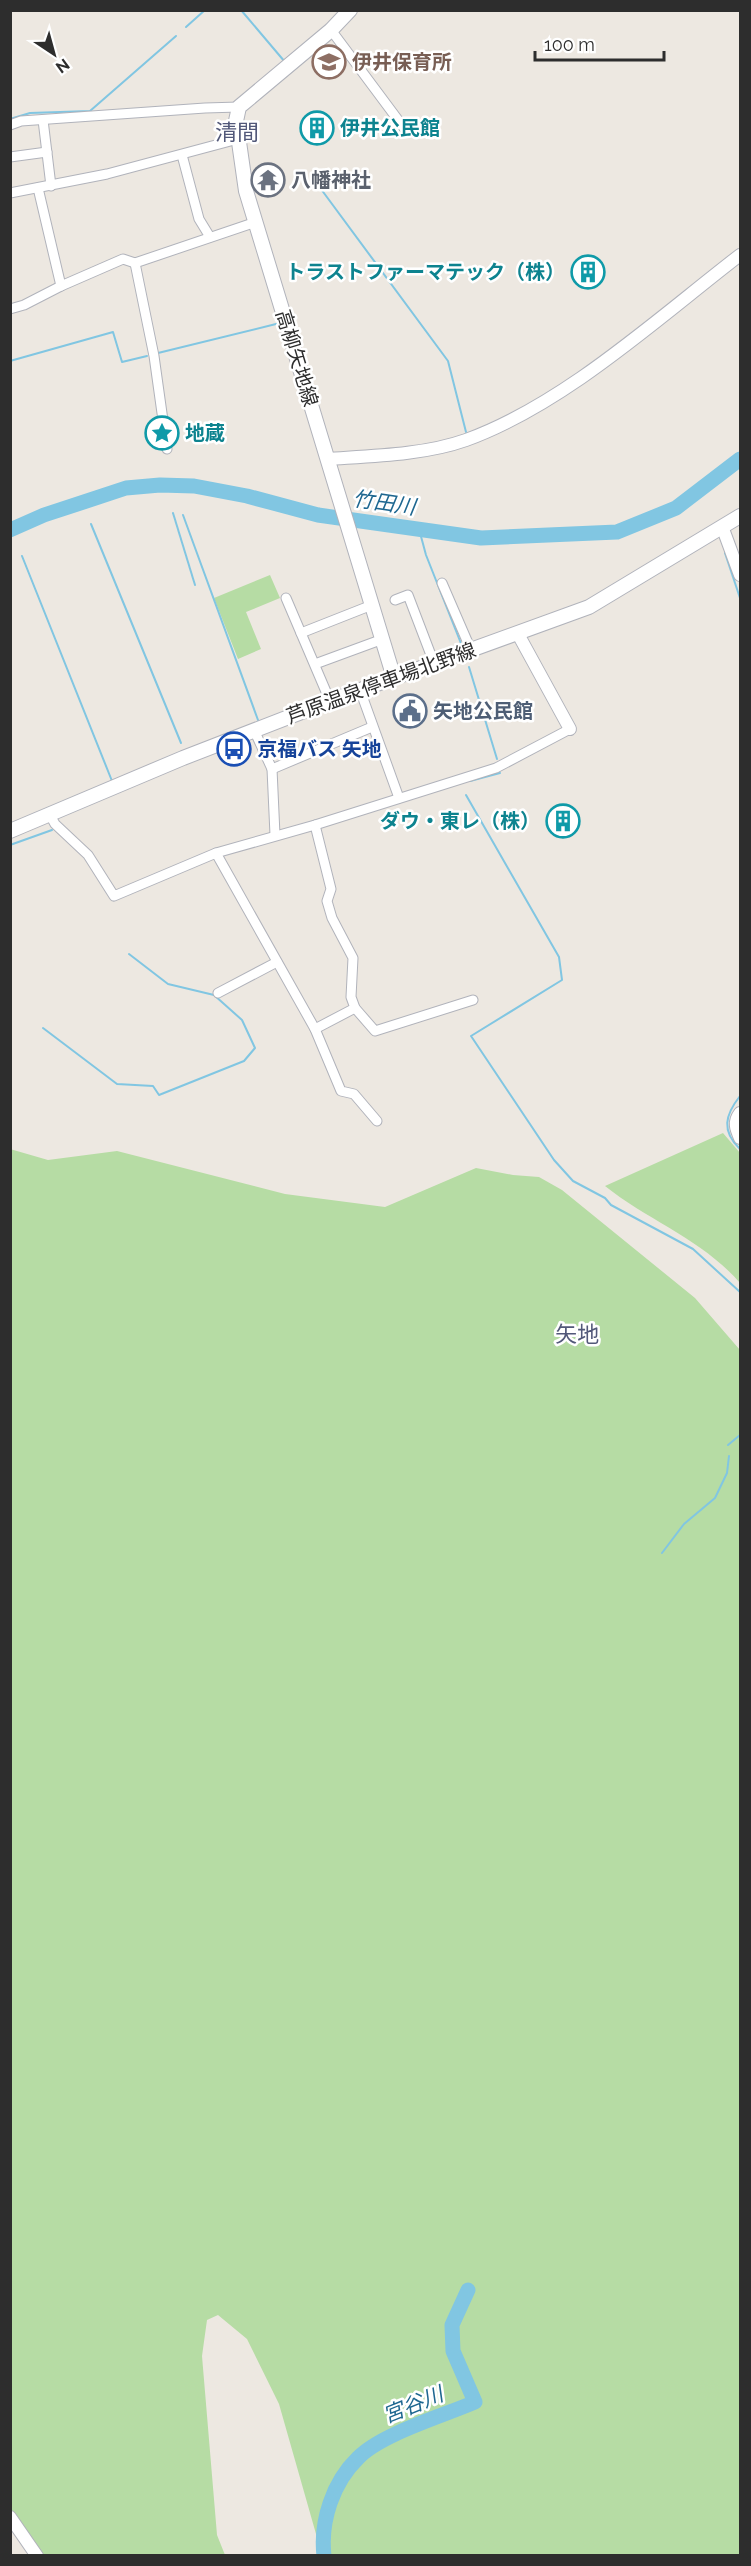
<svg xmlns="http://www.w3.org/2000/svg" width="751" height="2566" font-family="Raleway,'Noto Sans JP',sans-serif">
<style>
.green{fill:#b6dca4}
.lines{fill:none;stroke-linecap:round;stroke-linejoin:round}
.stream{stroke:#81c6e2;stroke-width:2}
.river{stroke:#81c6e2;stroke-width:15}
.minor-casing{stroke:#b1b3bb;stroke-width:11}
.tertiary-casing{stroke:#b1b3bb;stroke-width:14}
.secondary-casing{stroke:#b1b3bb;stroke-width:16}
.minor{stroke:#fff;stroke-width:9}
.tertiary{stroke:#fff;stroke-width:12}
.secondary{stroke:#fff;stroke-width:14}
.labels{text-anchor:middle;stroke-width:5;stroke-linejoin:round;paint-order:stroke}
.education-label{font-size:20px;font-weight:bold;fill:#785e54;stroke:#fff;text-anchor:start}
.culture-label{font-size:20px;font-weight:bold;fill:#0d838f;stroke:#fff;text-anchor:start}
.worship-label{font-size:20px;font-weight:bold;fill:#5b616d;stroke:#fff;text-anchor:start}
.street-label{font-size:20px;fill:#2d2d2d;stroke:#fff}
.service-label{font-size:20px;font-weight:bold;fill:#4e5e75;stroke:#fff;text-anchor:start}
.transit-label{font-size:20px;font-weight:bold;fill:#164399;stroke:#fff;text-anchor:start}
.water-label{font-size:21px;font-style:italic;fill:#1e6790;stroke:#fff}
.quarter-label{font-size:22px;fill:#525879;stroke:#fff}
</style>
<rect width="100%" height="100%" fill="#ede8e1"/>
<!-- green -->
<g class="green">
<polygon points="270,575 280,598 246,612 261,649 238,659 214,598"/>
<path d="M723 1133 740 1153V1283C703 1240 649 1221 605 1186Z"/>
<polygon points="10,1149 48,1160 117,1151 285,1194 385,1207 476,1168 513,1175 539,1177 562,1190 695,1298 740,1350 740,2555 322,2555 279,2404 247,2339 218,2315 207,2320 202,2356 217,2535 225,2555 42,2555 11,2524"/>
</g>
<g class="lines">
<!-- stream -->
<g class="stream">
<polyline points="241,10 285,62"/>
<polyline points="186,27 205,10"/>
<polyline points="10,119 30,113 90,111 176,36"/>
<polyline points="318,185 448,361 466,432"/>
<polyline points="158,353 276,324"/>
<polyline points="10,361 113,332 122,362 147,356"/>
<polyline points="173,513 195,585"/>
<polyline points="183,515 258,720"/>
<polyline points="91,524 181,743"/>
<polyline points="419,529 426,555 462,646"/>
<polyline points="725,553 740,598"/>
<polyline points="22,556 112,781"/>
<polyline points="469,667 497,759"/>
<polyline points="470,781 500,773"/>
<polyline points="466,795 559,957 562,980 471,1036 554,1160 573,1181 605,1198 611,1205 693,1249 740,1292"/>
<polyline points="10,845 52,830"/>
<polyline points="740,959 740,977"/>
<polyline points="43,1028 117,1084 153,1086 159,1095 244,1061 255,1048 242,1020 214,995 168,984 129,954"/>
<path d="M740 1096C725 1115 721 1131 740 1149"/>
<polyline points="728,1445 740,1435"/>
<polyline points="662,1553 684,1524 715,1498 727,1473 729,1456"/>
</g>
<!-- river -->
<g class="river">
<polyline points="10,530 44,515 126,488 160,485 194,486 247,496 318,515 481,538 617,532 676,508 740,459"/>
<path d="M324 2556C320 2521 333 2482 358 2458 381 2434 443 2416 475 2402L453 2351 452 2325 468 2290"/>
</g>
<defs>
<g id="minor">
<polyline points="331,30 407,132"/>
<polyline points="43,120 51,186"/>
<polyline points="10,125 21,121 205,108 239,107"/>
<polyline points="182,155 199,219 210,237"/>
<polyline points="10,157 47,152"/>
<polyline points="38,188 61,286 123,259 135,263"/>
<polyline points="10,193 107,174 238,139"/>
<polyline points="10,309 24,305 61,286"/>
<polyline points="167,449 154,356 135,263 256,222"/>
<polyline points="442,583 471,650"/>
<polyline points="286,598 330,701"/>
<polyline points="395,600 408,595 434,663"/>
<polyline points="301,633 372,605"/>
<polyline points="315,664 383,639"/>
<polyline points="360,690 399,798"/>
<polyline points="254,730 272,769 275,835"/>
<polyline points="272,769 372,727"/>
<polyline points="50,815 55,824 88,855 114,896 216,853 315,825 496,768 570,729"/>
<polyline points="315,825 331,889 327,901 332,918 353,958 351,997 355,1008 375,1031 473,1000"/>
<polyline points="216,853 315,1029 341,1091 354,1094 377,1121"/>
<polyline points="218,993 277,962"/>
<polyline points="315,1029 355,1008"/>
</g>
<g id="tertiary">
<path d="M327 459C371 456 424 455 466 440 565 404 658 318 740 255"/>
<polyline points="723,529 740,575"/>
<polyline points="518,634 570,729"/>
<path d="M740 1113C733 1122 736 1129 740 1138"/>
<polyline points="10,2517 37,2556"/>
</g>
<g id="secondary">
<polyline points="350,10 331,30 239,107 236,121 246,191 394,678"/>
<polyline points="10,831 183,758 330,701 589,607 740,516"/>
</g>
</defs>
<!-- minor casing -->
<use href="#minor" class="minor-casing"/>
<!-- tertiary casing -->
<use href="#tertiary" class="tertiary-casing"/>
<!-- secondary casing -->
<use href="#secondary" class="secondary-casing"/>
<!-- minor -->
<use href="#minor" class="minor"/>
<!-- tertiary -->
<use href="#tertiary" class="tertiary"/>
<!-- secondary -->
<use href="#secondary" class="secondary"/>
</g>
<!-- icons -->
<defs>
<symbol id="school-ring" viewBox="-11 -11 22 22"><circle r="9.5" fill="#fff" stroke="#8d6e63" stroke-width="1.5"/><path d="M0-5L7-2L0 1L-7-2ZM-4 1L0 2.5L4 1V4Q0 6-4 4Z" fill="#8d6e63"/></symbol>
<symbol id="building-ring" viewBox="-11 -11 22 22"><circle r="9.5" fill="#fff" stroke="#0f9aa8" stroke-width="1.5"/><path d="M-4-6H4V6H1V3H-1V6H-4ZM-2.5-4.3h1.7v1.8h-1.7ZM.8-4.3h1.7v1.8H.8ZM-2.5-1h1.7V.8h-1.7ZM.8-1h1.7V.8H.8Z" fill="#0f9aa8"/></symbol>
<symbol id="temple-ring" viewBox="-11 -11 22 22"><circle r="9.5" fill="#fff" stroke="#6b7280" stroke-width="1.5"/><path d="M0-6L5-2H3V0L6.5 2.5H4V6H1.5V3h-3V6H-4V2.5H-6.5L-3 0V-2H-5Z" fill="#6b7280"/></symbol>
<symbol id="sight-ring" viewBox="-11 -11 22 22"><circle r="9.5" fill="#fff" stroke="#0f9aa8" stroke-width="1.5"/><path d="M0-6L1.8-2.2L6-1.7L2.9 1.2L3.7 5.4L0 3.3L-3.7 5.4L-2.9 1.2L-6-1.7L-1.8-2.2Z" fill="#0f9aa8"/></symbol>
<symbol id="civic-ring" viewBox="-11 -11 22 22"><circle r="9.5" fill="#fff" stroke="#5c6f8a" stroke-width="1.5"/><path d="M-.6-6.5H3V-4.5H.6V-3L4-1V1h2V6H-6V1h2V-1L-.6-3ZM-1.2 2.5V6h2.4V2.5Z" fill="#5c6f8a"/></symbol>
<symbol id="bus-ring" viewBox="-11 -11 22 22"><circle r="9.5" fill="#fff" stroke="#1a4fb4" stroke-width="1.5"/><path d="M-5-6H5V4H4V6H2V4H-2V6H-4V4H-5ZM-3.5-4V0h7V-4ZM-3.5 1.2v1.5H-2V1.2ZM2 1.2v1.5H3.5V1.2Z" fill="#1a4fb4"/></symbol>
</defs>
<g fill-rule="evenodd">
<use href="#school-ring" x="310" y="43" width="38" height="38"/>
<use href="#building-ring" x="298" y="109" width="38" height="38"/>
<use href="#temple-ring" x="249" y="161" width="38" height="38"/>
<use href="#building-ring" x="569" y="253" width="38" height="38"/>
<use href="#sight-ring" x="143" y="414" width="38" height="38"/>
<use href="#civic-ring" x="391" y="692" width="38" height="38"/>
<use href="#bus-ring" x="215" y="730" width="38" height="38"/>
<use href="#building-ring" x="544" y="802" width="38" height="38"/>
</g>
<g class="labels">
<!-- education labels -->
<g class="education-label">
<text x="352" y="69">伊井保育所</text>
</g>
<!-- culture labels -->
<g class="culture-label">
<text x="340" y="135">伊井公民館</text>
<text x="565" y="279" text-anchor="end">トラストファーマテック（株）</text>
<text x="185" y="440">地蔵</text>
<text x="540" y="828" text-anchor="end">ダウ・東レ（株）</text>
</g>
<!-- worship labels -->
<g class="worship-label">
<text x="291" y="187">八幡神社</text>
</g>
<!-- street labels -->
<g class="street-label">
<text transform="translate(297 358) rotate(73)" y="7">高柳矢地線</text>
<text transform="translate(381 683) rotate(-20)" y="7">芦原温泉停車場北野線</text>
</g>
<!-- service labels -->
<g class="service-label">
<text x="433" y="718">矢地公民館</text>
</g>
<!-- transit labels -->
<g class="transit-label">
<text x="257" y="756">京福バス 矢地</text>
</g>
<!-- water labels -->
<g class="water-label">
<text transform="translate(384 503) rotate(8)" y="7">竹田川</text>
<text transform="translate(413 2405) rotate(-22)" y="7">宮谷川</text>
</g>
<!-- quarter labels -->
<g class="quarter-label">
<text x="237" y="140">清間</text>
<text x="577" y="1342">矢地</text>
</g>
</g>
<!-- border -->
<rect width="751" height="2566" fill="none" stroke="#2d2d2d" stroke-width="24"/>
<!-- north arrow -->
<g transform="translate(54 54) rotate(144)" stroke="#ffffff" stroke-width="4.5" paint-order="stroke">
<path d="M0-4.5L10 22L0 15L-10 22Z" fill="#2d2d2d"/>
<text y="-9" font-size="16" font-weight="bold" text-anchor="middle" fill="#2d2d2d">N</text>
</g>
<!-- scale -->
<path d="M535 51v9h129v-9" fill="none" stroke="#2d2d2d" stroke-width="3"/>
<text x="544" y="51" font-size="18" fill="#2d2d2d" stroke="#ffffff" stroke-width="4.5" paint-order="stroke">100 m</text>
</svg>
